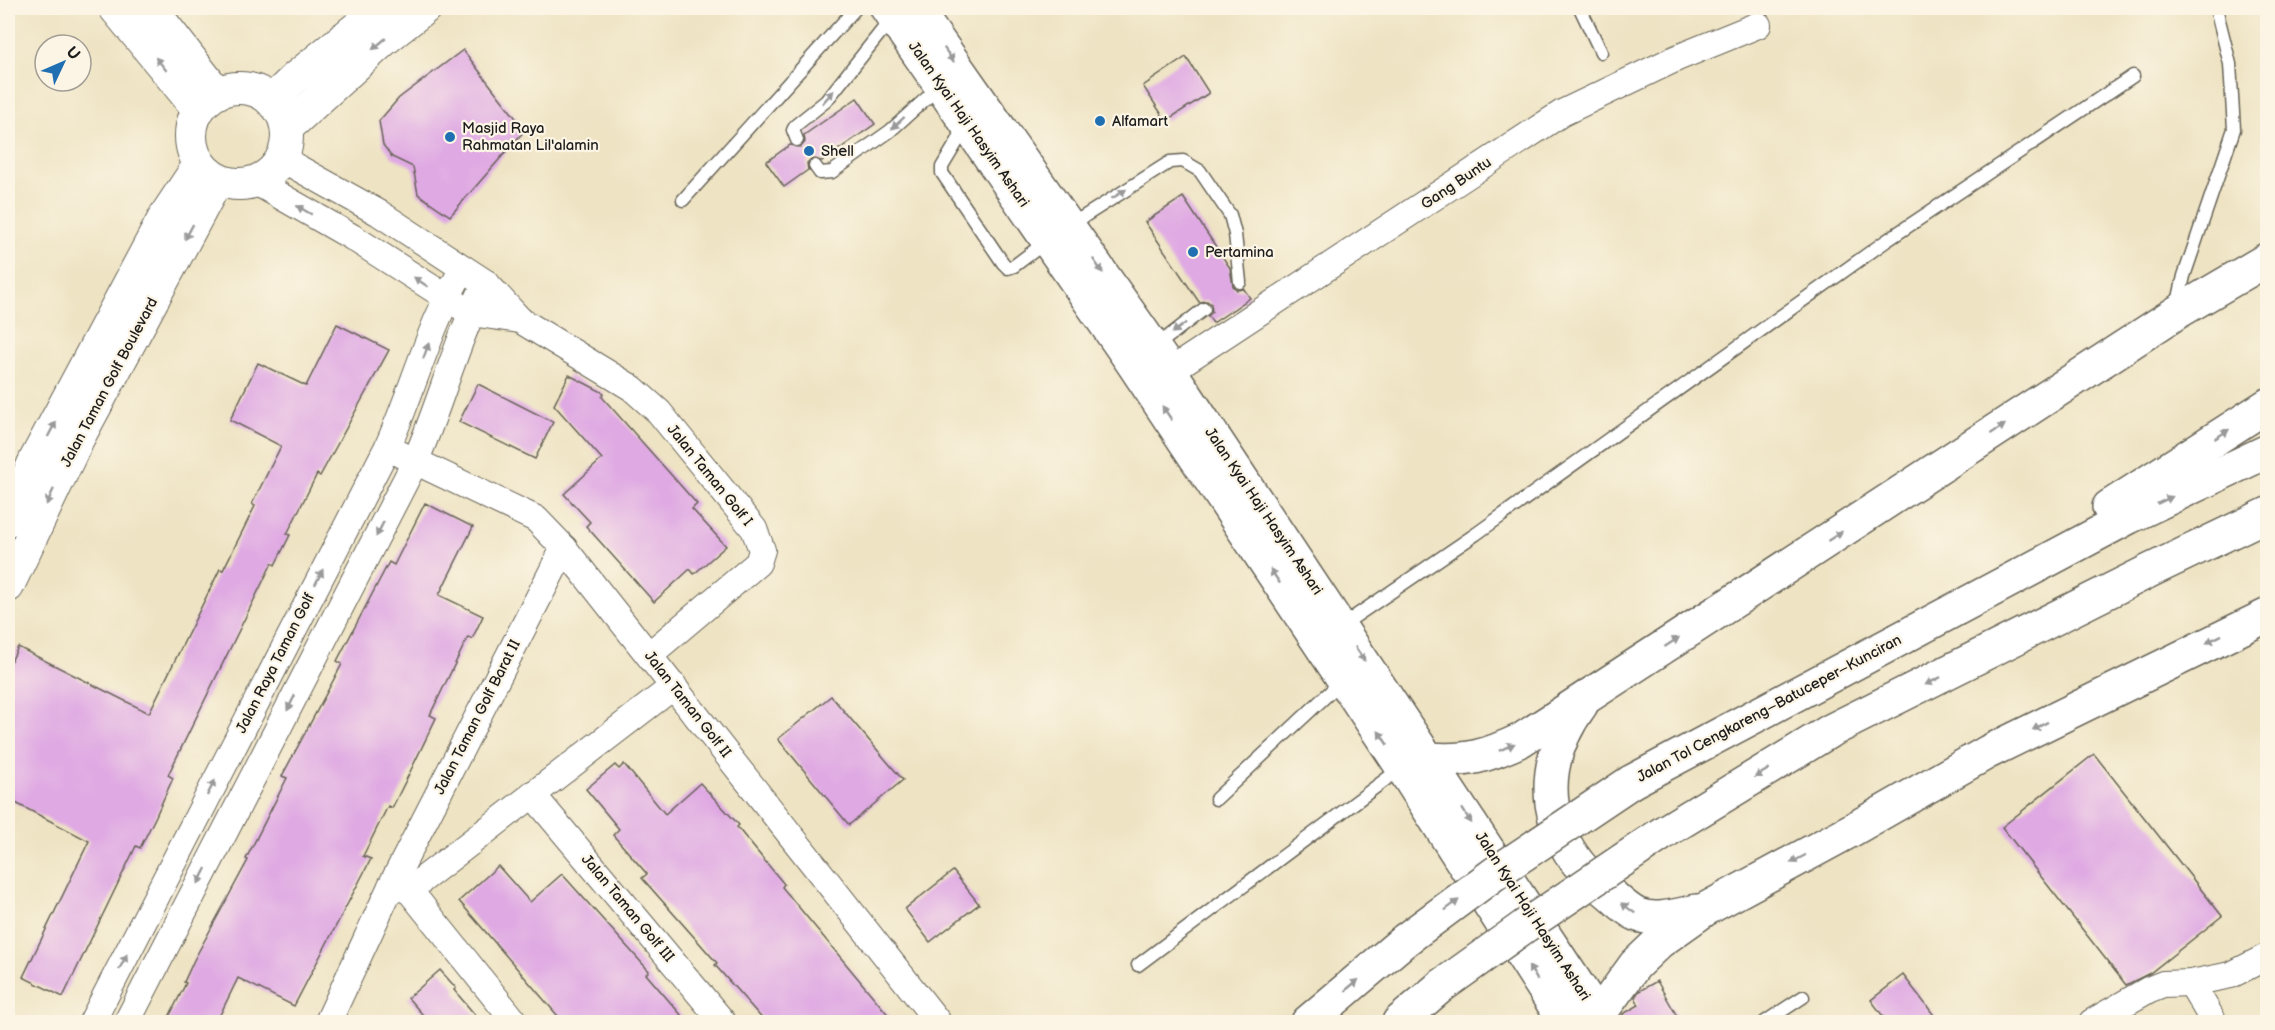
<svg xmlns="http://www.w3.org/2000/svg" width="2275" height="1030" font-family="'Balsamiq Sans',sans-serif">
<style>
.building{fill:#dfa9e3}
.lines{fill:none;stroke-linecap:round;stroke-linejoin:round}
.service-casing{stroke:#666256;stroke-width:15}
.minor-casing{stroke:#666256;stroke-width:28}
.tertiary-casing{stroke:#666256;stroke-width:34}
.secondary-casing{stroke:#666256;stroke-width:36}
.primary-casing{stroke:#666256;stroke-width:36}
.motorway-casing{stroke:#666256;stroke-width:36}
.service{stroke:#fff;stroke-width:12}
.minor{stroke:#fff;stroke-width:26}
.tertiary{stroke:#fff;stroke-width:32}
.secondary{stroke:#fff;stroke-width:33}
.primary{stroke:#fff;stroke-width:33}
.motorway{stroke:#fff;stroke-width:33}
.motorway-bridge-casing{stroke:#666256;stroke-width:36;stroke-linecap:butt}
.motorway-bridge{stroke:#fff;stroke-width:33}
.oneway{fill:#999}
.poi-dot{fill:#1f6fb2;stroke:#fcf5e5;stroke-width:2}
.labels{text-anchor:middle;stroke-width:4.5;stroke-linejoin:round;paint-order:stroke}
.poi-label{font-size:15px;fill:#1c1c1c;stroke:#fcf5e5;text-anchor:start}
.street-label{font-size:15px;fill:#1c1c1c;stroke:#fcf5e5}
</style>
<rect width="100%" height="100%" fill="#fcf5e5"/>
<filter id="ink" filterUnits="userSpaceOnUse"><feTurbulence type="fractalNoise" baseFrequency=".0167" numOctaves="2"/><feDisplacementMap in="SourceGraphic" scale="12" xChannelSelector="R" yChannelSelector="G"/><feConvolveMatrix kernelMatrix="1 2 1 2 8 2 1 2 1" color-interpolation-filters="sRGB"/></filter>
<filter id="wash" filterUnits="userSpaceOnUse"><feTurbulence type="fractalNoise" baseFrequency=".008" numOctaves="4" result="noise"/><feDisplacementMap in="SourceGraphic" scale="24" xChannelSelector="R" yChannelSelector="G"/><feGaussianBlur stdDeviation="1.35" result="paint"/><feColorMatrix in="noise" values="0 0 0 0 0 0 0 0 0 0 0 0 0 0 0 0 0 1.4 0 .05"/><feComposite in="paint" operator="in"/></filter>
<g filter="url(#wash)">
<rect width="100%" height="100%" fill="#eee3c3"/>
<g id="blocks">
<!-- building -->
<g class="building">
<polygon points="463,50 525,130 450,216 418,194 413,167 392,157 383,145 379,121 399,98"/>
<polygon points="1186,57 1209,93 1166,121 1143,86"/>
<polygon points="857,98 875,124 822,161 811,159 807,163 808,170 784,187 766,162 790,145 801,147 805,142 804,135"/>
<polygon points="1183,197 1230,268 1233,286 1237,290 1244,289 1250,298 1213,323 1208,316 1212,312 1211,304 1207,301 1199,302 1145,222"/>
<polygon points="337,324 389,350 320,476 317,474 287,534 290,535 275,565 272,563 168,775 173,778 155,818 140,848 136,846 63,997 23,977 89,841 8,799 8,668 18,647 149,713 220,569 223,570 255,506 252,504 281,446 230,420 258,363 306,386"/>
<polygon points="569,375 604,393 602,397 697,504 692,509 726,546 694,574 690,569 654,602 586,526 590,522 564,494 602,459 554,405"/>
<polygon points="478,384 553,422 535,459 459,422"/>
<polygon points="425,503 473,527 439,595 483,616 472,639 468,637 430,715 436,718 409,774 392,808 388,806 363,856 371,859 294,1006 238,978 216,1023 166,1023 186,983 184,982 194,960 248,860 246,859 287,778 282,776 342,664 337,661 389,562 394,565"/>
<polygon points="831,696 903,780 849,825 778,739"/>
<polygon points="2094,754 2222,916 2150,973 2126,985 2002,827"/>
<polygon points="624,764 665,814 700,783 739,825 737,827 784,884 782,887 895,1023 766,1023 715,965 717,963 642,878 647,874 613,835 619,829 586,789 615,765 619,769"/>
<polygon points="498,866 530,902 562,874 649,971 646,974 688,1023 564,1023 459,901"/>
<polygon points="953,871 979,904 930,942 905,909"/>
<polygon points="440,970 456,988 454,990 482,1023 430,1023 408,998"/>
<polygon points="1903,975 1940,1023 1888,1023 1871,1000"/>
<polygon points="1657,981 1681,1023 1620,1023 1623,1014 1639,1005 1635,997 1639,991"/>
</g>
</g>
</g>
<g filter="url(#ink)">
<use href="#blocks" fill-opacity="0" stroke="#666256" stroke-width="1.5"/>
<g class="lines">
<defs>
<g id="service">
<polyline points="1580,8 1601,52"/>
<polyline points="966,127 942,167 942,173 1003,263 1008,268 1014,266 1047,241"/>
<polyline points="797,140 793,130 796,125 826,101 892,18"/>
<polyline points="815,166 820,173 832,172 890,131 939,87"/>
<polyline points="683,200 856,8"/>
<polyline points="1069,226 1170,162 1183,161 1200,171 1230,215 1235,234 1240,282"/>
<polyline points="2177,307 2184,276 2234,129 2230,64 2216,8"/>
<polyline points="1155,347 1204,309"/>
<polyline points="1341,626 1476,534 1886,241 2133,76"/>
<polyline points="1216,799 1343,680"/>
<polyline points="1138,965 1401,768"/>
<polyline points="1765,1022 1803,997"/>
</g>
<g id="minor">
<polyline points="282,159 379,213 486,283 520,320 632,388 659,412 754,529 762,550 758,563 649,655"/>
<polyline points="256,182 352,237 471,313 520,320"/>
<polyline points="1170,371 1562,113 1677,58 1758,25"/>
<polyline points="400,454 536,519 564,548 938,1022"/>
<polyline points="532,794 723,1022"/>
<polyline points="391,886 409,890 674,686"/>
<polyline points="409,890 515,1022"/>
<polyline points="2191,983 2214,1022"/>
<path d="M92 1022 387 448C414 389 429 324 463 269"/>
<path d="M127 1022 415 462C441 403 456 340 486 283"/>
<polyline points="328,1022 391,886 564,548"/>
<polyline points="2092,1022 2148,990 2163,984 2191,983 2231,975 2268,956"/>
</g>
<g id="tertiary">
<polyline points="115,8 198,109"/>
<polyline points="151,8 217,93"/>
<circle cx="239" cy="136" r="48"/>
<polyline points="271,101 295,78 381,8"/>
<polyline points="287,128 383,41 425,8"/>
<polyline points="8,520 35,460 165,216 199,165"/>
<polyline points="8,586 78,439 217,180"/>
</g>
<g id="secondary">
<path d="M1581 705C1533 771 1543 843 1609 893 1617 900 1628 911 1638 915 1656 922 1678 915 1697 911"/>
<path d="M1430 759C1467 762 1487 756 1521 740L2176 313 2268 259"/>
<polyline points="1598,1016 1635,965 1659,942 1704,910 1850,831 1988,752 2268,615"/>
</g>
<g id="primary">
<polyline points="887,8 1132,362 1402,767 1565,1022"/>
<polyline points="915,8 1170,371 1602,1022"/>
</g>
<g id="motorway">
<polyline points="2109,507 2268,405"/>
<polyline points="1631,782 2129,517 2268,451"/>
<polyline points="1666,831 1830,731 2149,571 2268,514"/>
<polyline points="1308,1022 1405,940"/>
<polyline points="1399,1022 1440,987"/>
</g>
</defs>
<!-- service casing -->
<use href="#service" class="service-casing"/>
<!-- minor casing -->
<use href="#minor" class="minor-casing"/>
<!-- tertiary casing -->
<use href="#tertiary" class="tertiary-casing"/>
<!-- secondary casing -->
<use href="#secondary" class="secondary-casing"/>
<!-- primary casing -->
<use href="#primary" class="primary-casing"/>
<!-- motorway casing -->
<use href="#motorway" class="motorway-casing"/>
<!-- service -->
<use href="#service" class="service"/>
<!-- minor -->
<use href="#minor" class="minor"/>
<!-- tertiary -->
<use href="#tertiary" class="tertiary"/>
<!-- secondary -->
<use href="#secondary" class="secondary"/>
<!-- primary -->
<use href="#primary" class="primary"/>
<!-- motorway -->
<use href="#motorway" class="motorway"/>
<defs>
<g id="motorway-bridge">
<polyline points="1405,940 1494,874 1631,782"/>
<polyline points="1440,987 1525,926 1666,831"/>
</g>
</defs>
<!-- motorway-bridge casing -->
<use href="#motorway-bridge" class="motorway-bridge-casing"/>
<!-- motorway-bridge -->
<use href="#motorway-bridge" class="motorway-bridge"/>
</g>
<!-- one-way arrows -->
<defs><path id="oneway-solid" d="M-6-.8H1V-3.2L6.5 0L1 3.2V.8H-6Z" transform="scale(1.5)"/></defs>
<g class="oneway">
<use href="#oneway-solid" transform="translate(379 44) rotate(140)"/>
<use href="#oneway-solid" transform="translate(949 55) rotate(55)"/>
<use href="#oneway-solid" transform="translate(161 64) rotate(-129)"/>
<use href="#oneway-solid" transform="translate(828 97) rotate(-48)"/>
<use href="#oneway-solid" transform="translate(898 123) rotate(137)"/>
<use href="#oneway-solid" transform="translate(1119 194) rotate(-32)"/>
<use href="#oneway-solid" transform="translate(304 210) rotate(-150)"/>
<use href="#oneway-solid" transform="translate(189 232) rotate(118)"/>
<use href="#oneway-solid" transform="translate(1098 266) rotate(55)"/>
<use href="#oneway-solid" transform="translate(421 282) rotate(-146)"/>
<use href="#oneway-solid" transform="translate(1179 328) rotate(143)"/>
<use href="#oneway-solid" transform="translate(426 351) rotate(-70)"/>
<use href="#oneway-solid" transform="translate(1167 413) rotate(-124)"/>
<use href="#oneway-solid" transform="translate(52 429) rotate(-62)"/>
<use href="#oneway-solid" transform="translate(1998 429) rotate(-33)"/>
<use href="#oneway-solid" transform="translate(2222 434) rotate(-33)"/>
<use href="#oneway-solid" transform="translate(50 497) rotate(115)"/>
<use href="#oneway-solid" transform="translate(2165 500) rotate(-25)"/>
<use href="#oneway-solid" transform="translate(380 529) rotate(117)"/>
<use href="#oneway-solid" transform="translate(1835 536) rotate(-33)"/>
<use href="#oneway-solid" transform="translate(1275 576) rotate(-124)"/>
<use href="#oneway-solid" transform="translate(319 577) rotate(-63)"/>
<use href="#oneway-solid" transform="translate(2214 639) rotate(153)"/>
<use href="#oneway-solid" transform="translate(1672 642) rotate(-33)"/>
<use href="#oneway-solid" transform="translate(1360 654) rotate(56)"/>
<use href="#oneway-solid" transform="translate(1933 681) rotate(154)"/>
<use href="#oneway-solid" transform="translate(291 703) rotate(117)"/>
<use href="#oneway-solid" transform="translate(2040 726) rotate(153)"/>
<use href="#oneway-solid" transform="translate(1383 738) rotate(-124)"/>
<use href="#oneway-solid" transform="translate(1507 747) rotate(-25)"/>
<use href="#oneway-solid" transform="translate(1762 773) rotate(149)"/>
<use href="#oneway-solid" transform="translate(211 788) rotate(-63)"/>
<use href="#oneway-solid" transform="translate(1467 816) rotate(57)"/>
<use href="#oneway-solid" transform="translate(1798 859) rotate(152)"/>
<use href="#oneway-solid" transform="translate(202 876) rotate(117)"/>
<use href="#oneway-solid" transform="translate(1452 905) rotate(-37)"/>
<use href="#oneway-solid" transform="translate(1628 908) rotate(-143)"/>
<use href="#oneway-solid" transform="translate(123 962) rotate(-63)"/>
<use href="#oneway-solid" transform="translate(1533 973) rotate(-122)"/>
<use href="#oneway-solid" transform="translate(1352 985) rotate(-40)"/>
</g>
</g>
<!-- markers -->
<g class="poi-dot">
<circle cx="1100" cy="121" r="6"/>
<circle cx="450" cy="137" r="6"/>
<circle cx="809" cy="151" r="6"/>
<circle cx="1193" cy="252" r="6"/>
</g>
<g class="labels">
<!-- poi labels -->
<g class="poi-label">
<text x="1112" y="126">Alfamart</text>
<text x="462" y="133">Masjid Raya<tspan x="462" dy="17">Rahmatan Lil'alamin</tspan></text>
<text x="821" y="156">Shell</text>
<text x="1205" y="257">Pertamina</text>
</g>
<!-- street labels -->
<g class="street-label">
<text transform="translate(969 124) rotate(55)" y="5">Jalan Kyai Haji Hasyim Ashari</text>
<text transform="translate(1456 183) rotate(-34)" y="5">Gang Buntu</text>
<text transform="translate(109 382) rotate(-62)" y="5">Jalan Taman Golf Boulevard</text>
<text transform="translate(710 475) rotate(51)" y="5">Jalan Taman Golf I</text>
<text transform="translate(1264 511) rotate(56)" y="5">Jalan Kyai Haji Hasyim Ashari</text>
<text transform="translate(275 663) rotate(-63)" y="5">Jalan Raya Taman Golf</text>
<text transform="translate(688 704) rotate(52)" y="5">Jalan Taman Golf II</text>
<text transform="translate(1769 708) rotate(-28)" y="5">Jalan Tol Cengkareng–Batuceper–Kunciran</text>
<text transform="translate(477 717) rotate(-63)" y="5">Jalan Taman Golf Barat II</text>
<text transform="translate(628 908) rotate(50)" y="5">Jalan Taman Golf III</text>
<text transform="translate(1533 916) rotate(57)" y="5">Jalan Kyai Haji Hasyim Ashari</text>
</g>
</g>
<!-- margin -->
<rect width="2275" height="1030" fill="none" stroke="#fcf5e5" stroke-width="30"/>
<!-- north arrow -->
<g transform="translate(63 63) rotate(46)"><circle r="28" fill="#fcf5e5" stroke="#a29e95" stroke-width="1.5"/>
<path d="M0-4.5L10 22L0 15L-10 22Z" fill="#1f6fb2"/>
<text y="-9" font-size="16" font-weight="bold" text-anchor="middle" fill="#1c1c1c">U</text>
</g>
</svg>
